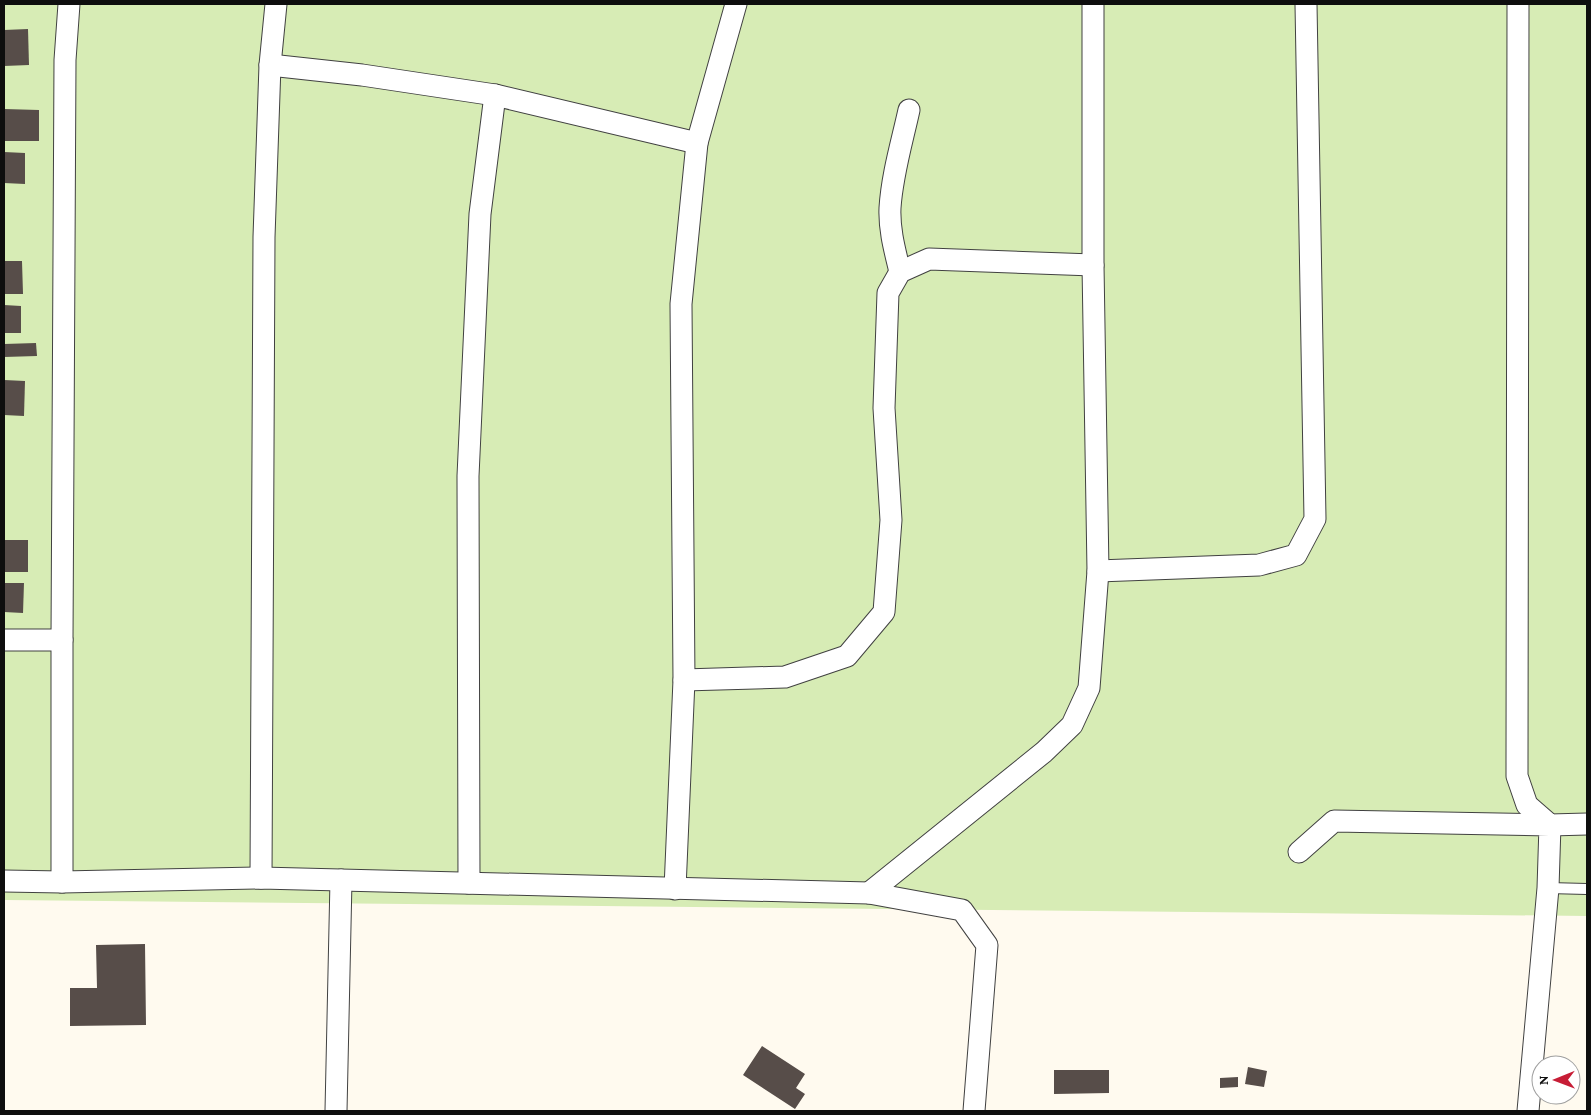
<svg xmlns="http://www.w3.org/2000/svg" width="1591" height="1115" font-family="'Crimson Pro',serif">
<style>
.green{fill:#d7ecb5}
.building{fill:#574d49}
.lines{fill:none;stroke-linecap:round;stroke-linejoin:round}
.service-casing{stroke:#414141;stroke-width:12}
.minor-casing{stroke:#414141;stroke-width:23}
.service{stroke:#fff;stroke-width:10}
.minor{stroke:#fff;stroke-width:21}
</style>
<rect width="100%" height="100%" fill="#fffaef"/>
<!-- green -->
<polygon class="green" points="4,4 1587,4 1587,916 4,900"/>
<!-- building -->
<g class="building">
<polygon points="28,29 29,65 4,66 4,30"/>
<polygon points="4,109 39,110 39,141 4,141"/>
<polygon points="4,152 25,153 25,184 4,183"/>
<polygon points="4,261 22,261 23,294 4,294"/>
<polygon points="4,305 21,306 21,333 4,333"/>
<polygon points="36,343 37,356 4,357 4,344"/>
<polygon points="4,380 25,381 24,416 4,415"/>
<rect x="4" y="540" width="24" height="32"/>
<polygon points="4,583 24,583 23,613 4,612"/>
<polygon points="145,944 146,1025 70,1026 70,988 97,988 96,945"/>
<polygon points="762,1046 805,1074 796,1088 805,1094 795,1109 743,1075"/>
<polygon points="1248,1067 1267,1071 1264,1087 1245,1084"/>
<polygon points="1054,1070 1109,1070 1109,1093 1054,1094"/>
<polygon points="1238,1077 1238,1087 1220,1088 1220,1078"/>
</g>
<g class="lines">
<defs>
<polyline id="service" points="1548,888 1587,889"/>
<g id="minor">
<polyline points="1518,4 1517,776 1527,805 1550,825 1587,824"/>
<polyline points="270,65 362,75 495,95 697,143"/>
<path d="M900 272C895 251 889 230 890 208 892 175 902 142 909 110"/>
<polyline points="1098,571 1259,565 1296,555 1315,519 1306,4"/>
<polyline points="4,640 62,640 62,882"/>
<polyline points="62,640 65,60 69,4"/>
<polyline points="684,680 785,677 847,656 884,612 891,520 884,408 888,293 900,272 929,259 1093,265"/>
<polyline points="1299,852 1334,821 1550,825 1548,888 1528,1111"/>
<polyline points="261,878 264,237 270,65 276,4"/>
<polyline points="4,881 62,882 261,878 869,893 962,910 987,945 974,1111"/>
<polyline points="469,883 468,476 480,214 495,95"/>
<polyline points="675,889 684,680 681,304 697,143 736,4"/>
<polyline points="869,893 1044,752 1072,725 1089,688 1098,571 1093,265 1093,4"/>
<polyline points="336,1111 341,880"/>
</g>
</defs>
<!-- service casing -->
<use href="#service" class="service-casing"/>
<!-- minor casing -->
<use href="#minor" class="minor-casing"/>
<!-- service -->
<use href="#service" class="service"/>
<!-- minor -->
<use href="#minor" class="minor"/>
</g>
<!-- border -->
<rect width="1591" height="1115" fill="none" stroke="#0e0e0e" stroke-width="10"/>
<!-- north arrow -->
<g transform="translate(1556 1080) rotate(269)"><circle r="24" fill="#ffffff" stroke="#9f9f9f"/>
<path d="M0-4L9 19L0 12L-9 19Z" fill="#c71d36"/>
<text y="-8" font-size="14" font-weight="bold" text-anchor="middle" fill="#0e0e0e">N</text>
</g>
</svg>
